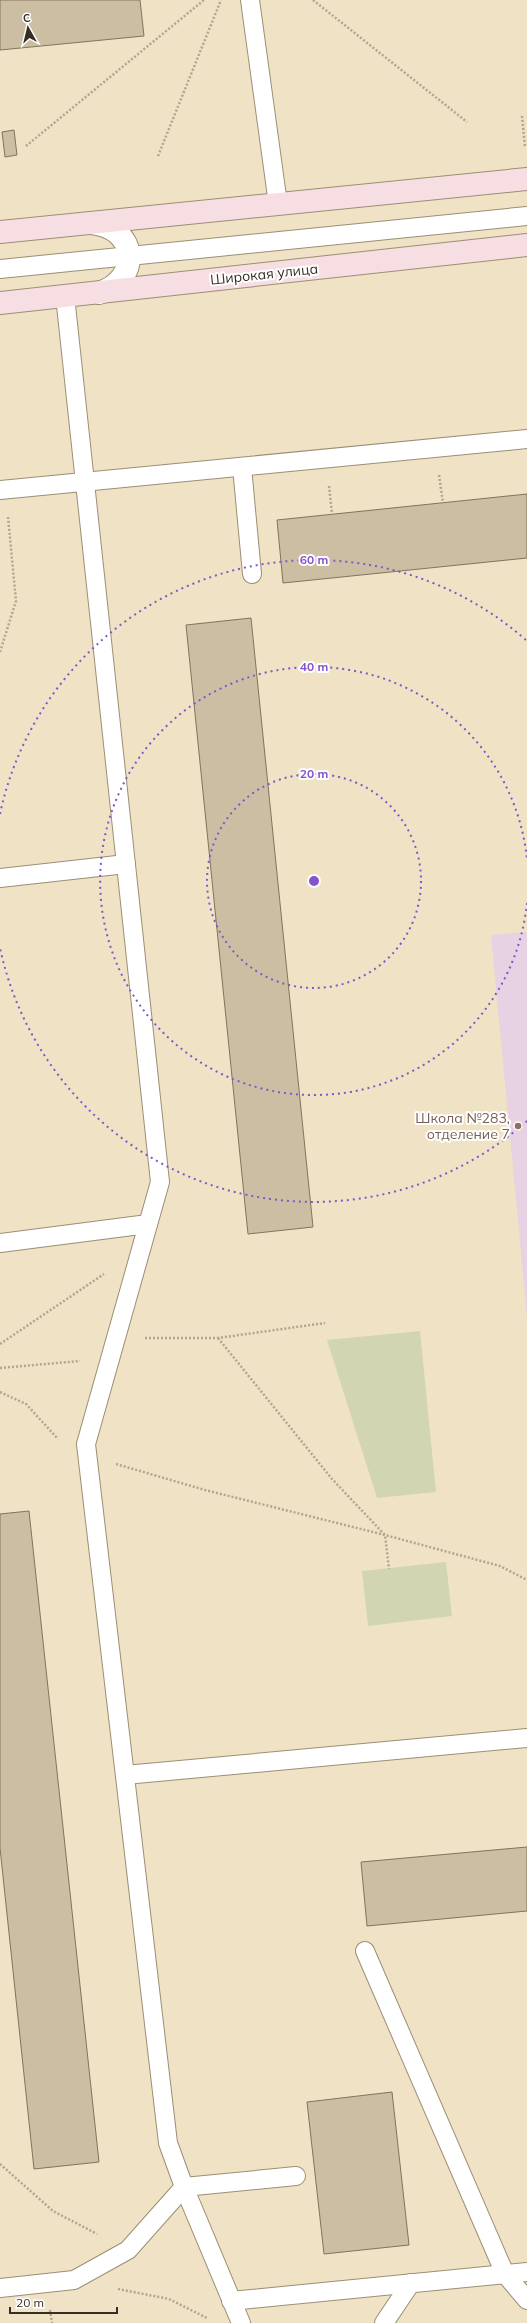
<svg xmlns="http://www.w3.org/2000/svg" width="527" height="2323" font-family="Mulish,sans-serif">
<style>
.education{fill:#e6d2e2}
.green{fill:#d1d6b0}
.building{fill:#ccbea2;stroke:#81745b}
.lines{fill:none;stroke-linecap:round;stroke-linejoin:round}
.lane-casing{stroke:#9c8e74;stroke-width:20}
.street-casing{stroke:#9c8e74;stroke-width:24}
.secondary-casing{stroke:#9c8e74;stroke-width:24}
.path{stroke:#b1a58f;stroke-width:2.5;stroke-dasharray:2 2;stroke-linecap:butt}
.lane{stroke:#fff;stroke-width:18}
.street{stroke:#fff;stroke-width:22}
.secondary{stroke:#f7dee3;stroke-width:22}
.ring{fill:none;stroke:#8553cc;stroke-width:2;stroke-dasharray:2 4}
.education-dot{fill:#8d6e63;stroke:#fff;stroke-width:1.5}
.labels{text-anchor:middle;stroke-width:4;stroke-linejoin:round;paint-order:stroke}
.street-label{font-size:14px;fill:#342e23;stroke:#fff}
.education-label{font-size:14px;fill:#785e54;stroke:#fff;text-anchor:end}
.centre{fill:#8553cc;stroke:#fff;stroke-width:2}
.ring-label{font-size:12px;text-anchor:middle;font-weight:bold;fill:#8553cc;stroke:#fff;stroke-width:4;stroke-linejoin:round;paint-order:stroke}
</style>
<rect width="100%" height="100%" fill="#f0e2c5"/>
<!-- education -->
<polygon class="education" points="527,932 527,1317 491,935"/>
<!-- green -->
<g class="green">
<polygon points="420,1331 436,1492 377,1498 327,1340"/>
<polygon points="446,1562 452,1616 368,1626 362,1571"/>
</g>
<!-- building -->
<g class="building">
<polygon points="0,0 140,0 144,36 0,50"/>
<polygon points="14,130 17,155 5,157 2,132"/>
<polygon points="527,494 527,558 283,583 277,520"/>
<polygon points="251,618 313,1227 248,1234 186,625"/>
<polygon points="29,1511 99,2162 34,2169 0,1848 0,1514"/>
<polygon points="527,1847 527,1911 367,1926 361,1862"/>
<polygon points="392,2092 409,2245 324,2254 307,2102"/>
</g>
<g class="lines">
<defs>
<g id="lane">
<polyline points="250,0 278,204"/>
<polyline points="0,269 527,216"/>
<polyline points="65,296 160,1182 86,1444 168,2143 184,2187 241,2323"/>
<polyline points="242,467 252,574"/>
<polyline points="0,490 527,439"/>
<polyline points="0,878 126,864"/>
<polyline points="0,1243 148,1224"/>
<polyline points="125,1775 527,1738"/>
<polyline points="365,1951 505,2274 527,2300"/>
<polyline points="0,2288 74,2280 128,2250 184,2187 296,2176"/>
<polyline points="231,2301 527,2272"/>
<polyline points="384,2323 411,2283"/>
</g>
<path id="street" d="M91 223C137 227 143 278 99 293"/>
<g id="secondary">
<polyline points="0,232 527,179"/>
<polyline points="0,303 527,245"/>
</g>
</defs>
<!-- lane casing -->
<use href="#lane" class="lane-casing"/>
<!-- street casing -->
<use href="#street" class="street-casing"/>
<!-- secondary casing -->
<use href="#secondary" class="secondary-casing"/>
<!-- path -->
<g class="path">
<polyline points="313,0 467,122"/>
<polyline points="522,116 525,147"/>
<polyline points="26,146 204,0"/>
<polyline points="158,156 221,0"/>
<polyline points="439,475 443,503"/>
<polyline points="329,486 332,513"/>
<polyline points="0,652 16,601 8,517"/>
<polyline points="145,1338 218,1338 325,1323"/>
<polyline points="218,1338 332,1479 385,1535 389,1569"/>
<polyline points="0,1344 104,1274"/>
<polyline points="0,1368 80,1361"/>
<polyline points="0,1392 26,1404 58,1439"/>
<polyline points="116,1464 205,1490 385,1535 500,1566 527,1580"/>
<polyline points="0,2164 53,2211 97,2234"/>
<polyline points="118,2289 169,2299 207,2318"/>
<polyline points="50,2310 52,2323"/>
</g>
<!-- lane -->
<use href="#lane" class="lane"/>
<!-- street -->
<use href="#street" class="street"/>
<!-- secondary -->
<use href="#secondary" class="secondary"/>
</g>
<!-- distance rings -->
<g class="ring">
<circle cx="314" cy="881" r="107"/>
<path d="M527 903A214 214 0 1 1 527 859"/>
<path d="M527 1121A321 321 0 0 1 0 948M0 814A321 321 0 0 1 527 641"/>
</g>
<!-- markers -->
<circle class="education-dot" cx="518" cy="1126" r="4"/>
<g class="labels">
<!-- street labels -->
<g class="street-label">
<text transform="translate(264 274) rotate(-6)" y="5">Широкая улица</text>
</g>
<!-- education labels -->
<g class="education-label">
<text x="510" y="1123">Школа №283,<tspan x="510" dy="16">отделение 7</tspan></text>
</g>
</g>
<circle cx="314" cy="881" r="6" class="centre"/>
<g class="ring-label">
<text x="314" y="564">60 m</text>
<text x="314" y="671">40 m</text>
<text x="314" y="778">20 m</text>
</g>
<!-- north arrow -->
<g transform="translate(28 28) rotate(352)" stroke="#ffffff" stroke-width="3" paint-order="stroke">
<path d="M0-3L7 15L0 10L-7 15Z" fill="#342e23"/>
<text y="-6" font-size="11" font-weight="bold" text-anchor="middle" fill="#342e23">С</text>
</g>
<!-- scale -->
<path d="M10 2307v6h107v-6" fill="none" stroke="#342e23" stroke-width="2"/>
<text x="16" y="2307" font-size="12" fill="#342e23" stroke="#ffffff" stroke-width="3" paint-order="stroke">20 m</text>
</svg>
